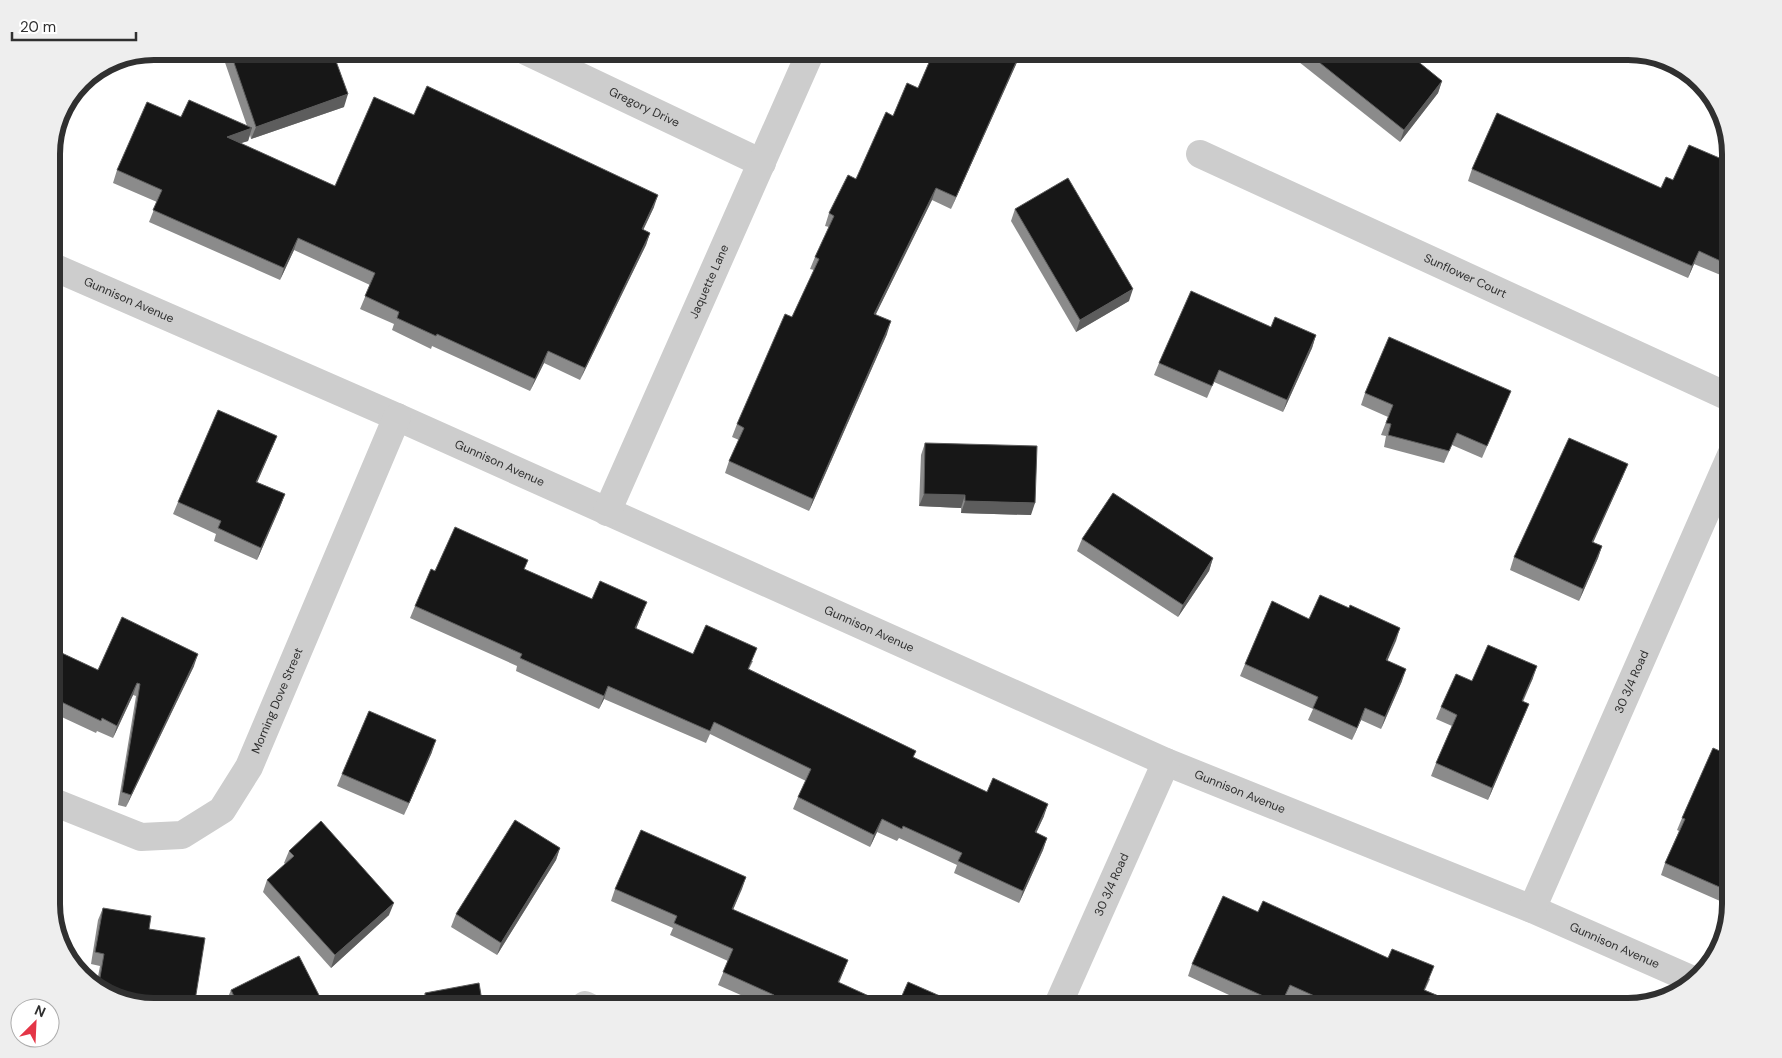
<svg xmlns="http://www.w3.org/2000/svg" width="1782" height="1058" font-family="'DM Sans',sans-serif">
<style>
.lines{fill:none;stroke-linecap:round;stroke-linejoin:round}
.street{stroke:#cdcdcd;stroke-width:28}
.wall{fill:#8b8b8b}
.shaded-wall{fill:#5d5d5d}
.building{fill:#171717;stroke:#5d5d5d}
.labels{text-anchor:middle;stroke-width:5;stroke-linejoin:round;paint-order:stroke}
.street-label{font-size:12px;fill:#303030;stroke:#fff}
.rim{fill:none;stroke:#303030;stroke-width:6}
</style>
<rect width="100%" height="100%" fill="#fff"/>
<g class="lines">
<!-- street -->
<g class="street">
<path id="s1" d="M526 51 762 163"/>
<path id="s2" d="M1200 154 1731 398"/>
<path id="s3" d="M51 266 397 417 1166 762 1532 909 1693 980"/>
<path id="s4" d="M607 512 811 51"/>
<path id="s5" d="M51 801 141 837 182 835 222 810 249 767 397 417"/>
<path id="s6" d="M1532 909 1731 455"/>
<polyline points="585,1005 589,1007"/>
<path id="s7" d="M1057 1007 1166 762"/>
</g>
</g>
<!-- wall -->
<g class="wall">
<polygon points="221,51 307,51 306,62 344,107 251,139 250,135 248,141 240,143 335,186 414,115 654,207 643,230 650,233 646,245 580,380 544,363 530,391 432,346 431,349 392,330 394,324 360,309 370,285 294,250 280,280 149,222 157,202 113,183 117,170 181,117 247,126"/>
<polygon points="934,51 1022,51 951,209 932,200 876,314 887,334 809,511 725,473 729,461 739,440 732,437 737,424 792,317 814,270 810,269 815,257 829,227 825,226 829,213 856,179 893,116 918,88"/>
<polygon points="1303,51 1405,51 1442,81 1438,93 1400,142 1299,62"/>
<polygon points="1731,163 1731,258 1723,276 1694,264 1688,278 1468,181 1472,169 1661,188 1673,180"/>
<polygon points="1015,209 1129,301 1076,332 1011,221"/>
<polygon points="1271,327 1316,335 1312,348 1283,412 1214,382 1207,398 1154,375 1159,363"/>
<polygon points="1365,393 1506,403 1482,458 1452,445 1444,463 1384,447 1386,436 1381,435 1388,417 1361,405"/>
<polygon points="277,436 272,448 257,482 285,494 280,507 257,560 214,541 216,534 173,514 178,502"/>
<polygon points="925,443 1031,515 961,513 961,508 919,506 921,455"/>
<polygon points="1623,476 1593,542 1602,546 1598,558 1579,601 1510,570 1514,557"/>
<polygon points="1082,539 1213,558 1209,571 1178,617 1077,551"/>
<polygon points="528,560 524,569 592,599 642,614 636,629 693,654 753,661 749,669 916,751 913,757 987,792 1044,816 1036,833 1047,838 1043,850 1019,903 954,873 957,865 899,838 897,841 877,832 870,847 793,809 798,797 806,781 710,734 706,743 604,699 599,709 516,671 517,666 410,618 415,606 435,571"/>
<polygon points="1349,608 1400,628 1387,661 1402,681 1381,729 1361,720 1352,740 1308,720 1313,709 1240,676 1245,664 1309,619"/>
<polygon points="51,648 98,670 194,666 126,807 118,805 136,696 133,695 113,738 97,731 96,733 51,712"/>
<polygon points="1533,678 1523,702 1529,704 1524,716 1488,800 1431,776 1436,763 1452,726 1436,719 1441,707 1472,681"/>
<polygon points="1713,748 1731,877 1720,901 1661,875 1665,863 1679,831 1677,830 1682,818"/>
<polygon points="432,752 404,815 337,786 342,774"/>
<polygon points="560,848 556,860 497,955 451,927 456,914"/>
<polygon points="289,851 389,915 331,968 263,892 267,880 285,864 284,863"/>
<polygon points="746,877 733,910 848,960 839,983 893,1007 768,1007 718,985 728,961 670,935 673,928 611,901 615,889"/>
<polygon points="103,908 149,929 154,1007 102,993 96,987 100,966 91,964 98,920"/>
<polygon points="1258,912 1430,979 1425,990 1465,1007 1308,1007 1285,997 1281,1007 1255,1007 1188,976 1192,964"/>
<polygon points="231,990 325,1007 229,1007 226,1002"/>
<polygon points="425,993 483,1007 421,1007 421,1005"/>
</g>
<!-- shaded-wall -->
<g class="shaded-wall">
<polygon points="1021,51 1022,51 951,209 956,197"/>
<polygon points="1442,81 1438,93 1400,142 1404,130"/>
<polygon points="348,94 344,107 251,139 256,127"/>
<polygon points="71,102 66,115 51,148 52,145"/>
<polygon points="252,128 248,141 223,149 227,137"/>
<polygon points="936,188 932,200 870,326 874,314"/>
<polygon points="658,195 654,207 638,241 642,229"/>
<polygon points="650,233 646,245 580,380 585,368"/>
<polygon points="298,238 294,250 280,280 284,268"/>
<polygon points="1699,251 1694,264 1688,278 1692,266"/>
<polygon points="1731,256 1731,258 1723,276 1727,264"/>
<polygon points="1133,289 1129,301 1076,332 1080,320"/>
<polygon points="891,321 887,334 809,511 813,499"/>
<polygon points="1316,335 1312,348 1283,412 1287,400"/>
<polygon points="548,351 544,363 530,391 535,379"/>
<polygon points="277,436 272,448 252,494 256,482"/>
<polygon points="1628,464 1623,476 1588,554 1592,542"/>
<polygon points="285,494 280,507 257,560 261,548"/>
<polygon points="924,494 965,495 961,508 919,506"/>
<polygon points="965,501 1035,503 1031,515 961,513"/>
<polygon points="1602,546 1598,558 1579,601 1583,589"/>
<polygon points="1213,558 1209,571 1178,617 1183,605"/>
<polygon points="647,602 642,614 631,641 635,628"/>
<polygon points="1400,628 1396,641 1382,673 1386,660"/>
<polygon points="198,654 194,666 126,807 131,795"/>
<polygon points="1537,666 1533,678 1517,713 1522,701"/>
<polygon points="1406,669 1402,681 1381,729 1385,717"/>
<polygon points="137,683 133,695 113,738 117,726"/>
<polygon points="608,686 604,699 599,709 604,696"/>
<polygon points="1529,704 1524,716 1488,800 1492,788"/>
<polygon points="1365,708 1361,720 1352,740 1357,728"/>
<polygon points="436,740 432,752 404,815 409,803"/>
<polygon points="1048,804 1044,816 1031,844 1035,832"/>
<polygon points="882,819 877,832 870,847 874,835"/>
<polygon points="1047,838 1043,850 1019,903 1023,891"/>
<polygon points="560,848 556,860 497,955 501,943"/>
<polygon points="1731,875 1731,877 1720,901 1724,889"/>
<polygon points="746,877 742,889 728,921 732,909"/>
<polygon points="394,903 389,915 331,968 335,955"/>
<polygon points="848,960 843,972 833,995 838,982"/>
<polygon points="1290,985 1285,997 1281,1007 1280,1007"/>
</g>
<!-- building -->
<g class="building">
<polygon points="230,51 307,51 306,62 333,53 348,94 256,127"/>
<polygon points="934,51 1021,51 956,197 936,188 874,314 891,321 813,499 729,461 744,428 737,424 785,314 792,317 819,259 815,257 834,216 829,213 848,175 856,179 886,112 893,116 907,83 918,88"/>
<polygon points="1305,51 1405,51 1442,81 1404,130"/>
<polygon points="427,86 658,195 642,229 650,233 585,368 548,351 535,379 437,334 436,336 397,318 399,312 365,296 375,273 298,238 284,268 153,210 162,190 117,170 147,102 181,117 189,100 252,128 227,137 335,186 374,97 414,115"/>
<polygon points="68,101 71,102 52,145 59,114"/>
<polygon points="1497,113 1661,188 1666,177 1673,180 1689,145 1731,163 1731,256 1727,264 1699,251 1692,266 1472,169"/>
<polygon points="1068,178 1133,289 1080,320 1015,209"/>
<polygon points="1191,291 1271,327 1275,317 1316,335 1287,400 1219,370 1212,386 1159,363"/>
<polygon points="1389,337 1511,391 1487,446 1457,433 1449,451 1388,435 1391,424 1386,423 1393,405 1365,393"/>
<polygon points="218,410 277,436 256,482 285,494 261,548 218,528 221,521 178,502"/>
<polygon points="1569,438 1628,464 1592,542 1602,546 1583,589 1514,557"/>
<polygon points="925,443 1037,446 1035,503 965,501 965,495 924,494"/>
<polygon points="1113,493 1213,558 1183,605 1082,539"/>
<polygon points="455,527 528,560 524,569 592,599 600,581 647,602 635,628 693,654 706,625 757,648 748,669 916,751 913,757 987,792 993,778 1048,804 1035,832 1047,838 1023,891 958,861 962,853 903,826 902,829 882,819 874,835 798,797 811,769 714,722 710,731 608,686 604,696 520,658 522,654 415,606 431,569 435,571"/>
<polygon points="51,593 56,595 51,605"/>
<polygon points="1320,595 1349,608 1350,605 1400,628 1386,660 1406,669 1385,717 1365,708 1357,728 1313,708 1318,697 1245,664 1272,601 1309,619"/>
<polygon points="122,617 198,654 131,795 122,792 140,684 137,683 117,726 102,718 101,721 51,697 51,648 98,670"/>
<polygon points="1488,645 1537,666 1522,701 1529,704 1492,788 1436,763 1457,715 1441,707 1456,674 1472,681"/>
<polygon points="369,711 436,740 409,803 342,774"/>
<polygon points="1713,748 1731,756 1731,875 1724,889 1665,863 1685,819 1682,818"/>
<polygon points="515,820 560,848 501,943 456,914"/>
<polygon points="321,821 394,903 335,955 267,880 294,856 289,851"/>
<polygon points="641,830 746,877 732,909 848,960 838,982 893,1007 778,1007 770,1003 774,995 723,972 733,949 674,923 677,916 615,889"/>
<polygon points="1223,896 1258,912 1263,901 1388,958 1392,949 1434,966 1424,990 1465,1007 1339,1007 1290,985 1281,1004 1192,964"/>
<polygon points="103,908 151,916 149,929 205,938 194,1007 154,1007 138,1002 138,998 101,991 98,989 104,954 95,952"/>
<polygon points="299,956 325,1007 239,1007 231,990"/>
<polygon points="908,982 965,1007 897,1007"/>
<polygon points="479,983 483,1007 427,1007 425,993"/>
</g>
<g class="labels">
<!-- street labels -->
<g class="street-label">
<text dy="4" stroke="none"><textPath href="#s1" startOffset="131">Gregory Drive</textPath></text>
<text dy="4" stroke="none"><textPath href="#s2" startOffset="292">Sunflower Court</textPath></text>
<text dy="4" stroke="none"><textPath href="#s4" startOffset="252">Jaquette Lane</textPath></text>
<text dy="4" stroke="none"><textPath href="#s3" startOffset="85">Gunnison Avenue</textPath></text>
<text dy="4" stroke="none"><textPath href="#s3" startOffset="490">Gunnison Avenue</textPath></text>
<text dy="4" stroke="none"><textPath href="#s3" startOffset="895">Gunnison Avenue</textPath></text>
<text dy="4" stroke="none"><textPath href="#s6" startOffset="248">30 3/4 Road</textPath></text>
<text dy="4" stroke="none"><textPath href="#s5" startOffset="308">Morning Dove Street</textPath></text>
<text dy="4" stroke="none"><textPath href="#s3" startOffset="1300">Gunnison Avenue</textPath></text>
<text dy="4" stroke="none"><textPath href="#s7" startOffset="134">30 3/4 Road</textPath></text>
<text dy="4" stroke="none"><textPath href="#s3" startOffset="1705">Gunnison Avenue</textPath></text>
</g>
</g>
<!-- crop -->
<path d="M0 0H1782V1058H0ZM154 60H1628A94 94 0 0 1 1722 154V904A94 94 0 0 1 1628 998H154A94 94 0 0 1 60 904V154A94 94 0 0 1 154 60Z" fill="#eee" fill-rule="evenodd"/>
<path class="rim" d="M154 60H1628A94 94 0 0 1 1722 154V904A94 94 0 0 1 1628 998H154A94 94 0 0 1 60 904V154A94 94 0 0 1 154 60Z"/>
<!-- north arrow -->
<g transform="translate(35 1023) rotate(24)"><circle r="24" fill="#ffffff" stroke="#acacac"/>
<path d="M0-4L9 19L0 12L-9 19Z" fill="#e43546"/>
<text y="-8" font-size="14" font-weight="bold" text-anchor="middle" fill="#303030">N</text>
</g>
<!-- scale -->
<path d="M12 32v8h124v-8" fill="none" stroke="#303030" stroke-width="2.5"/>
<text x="20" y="32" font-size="15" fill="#303030" stroke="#ffffff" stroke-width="4" paint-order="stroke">20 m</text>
</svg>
